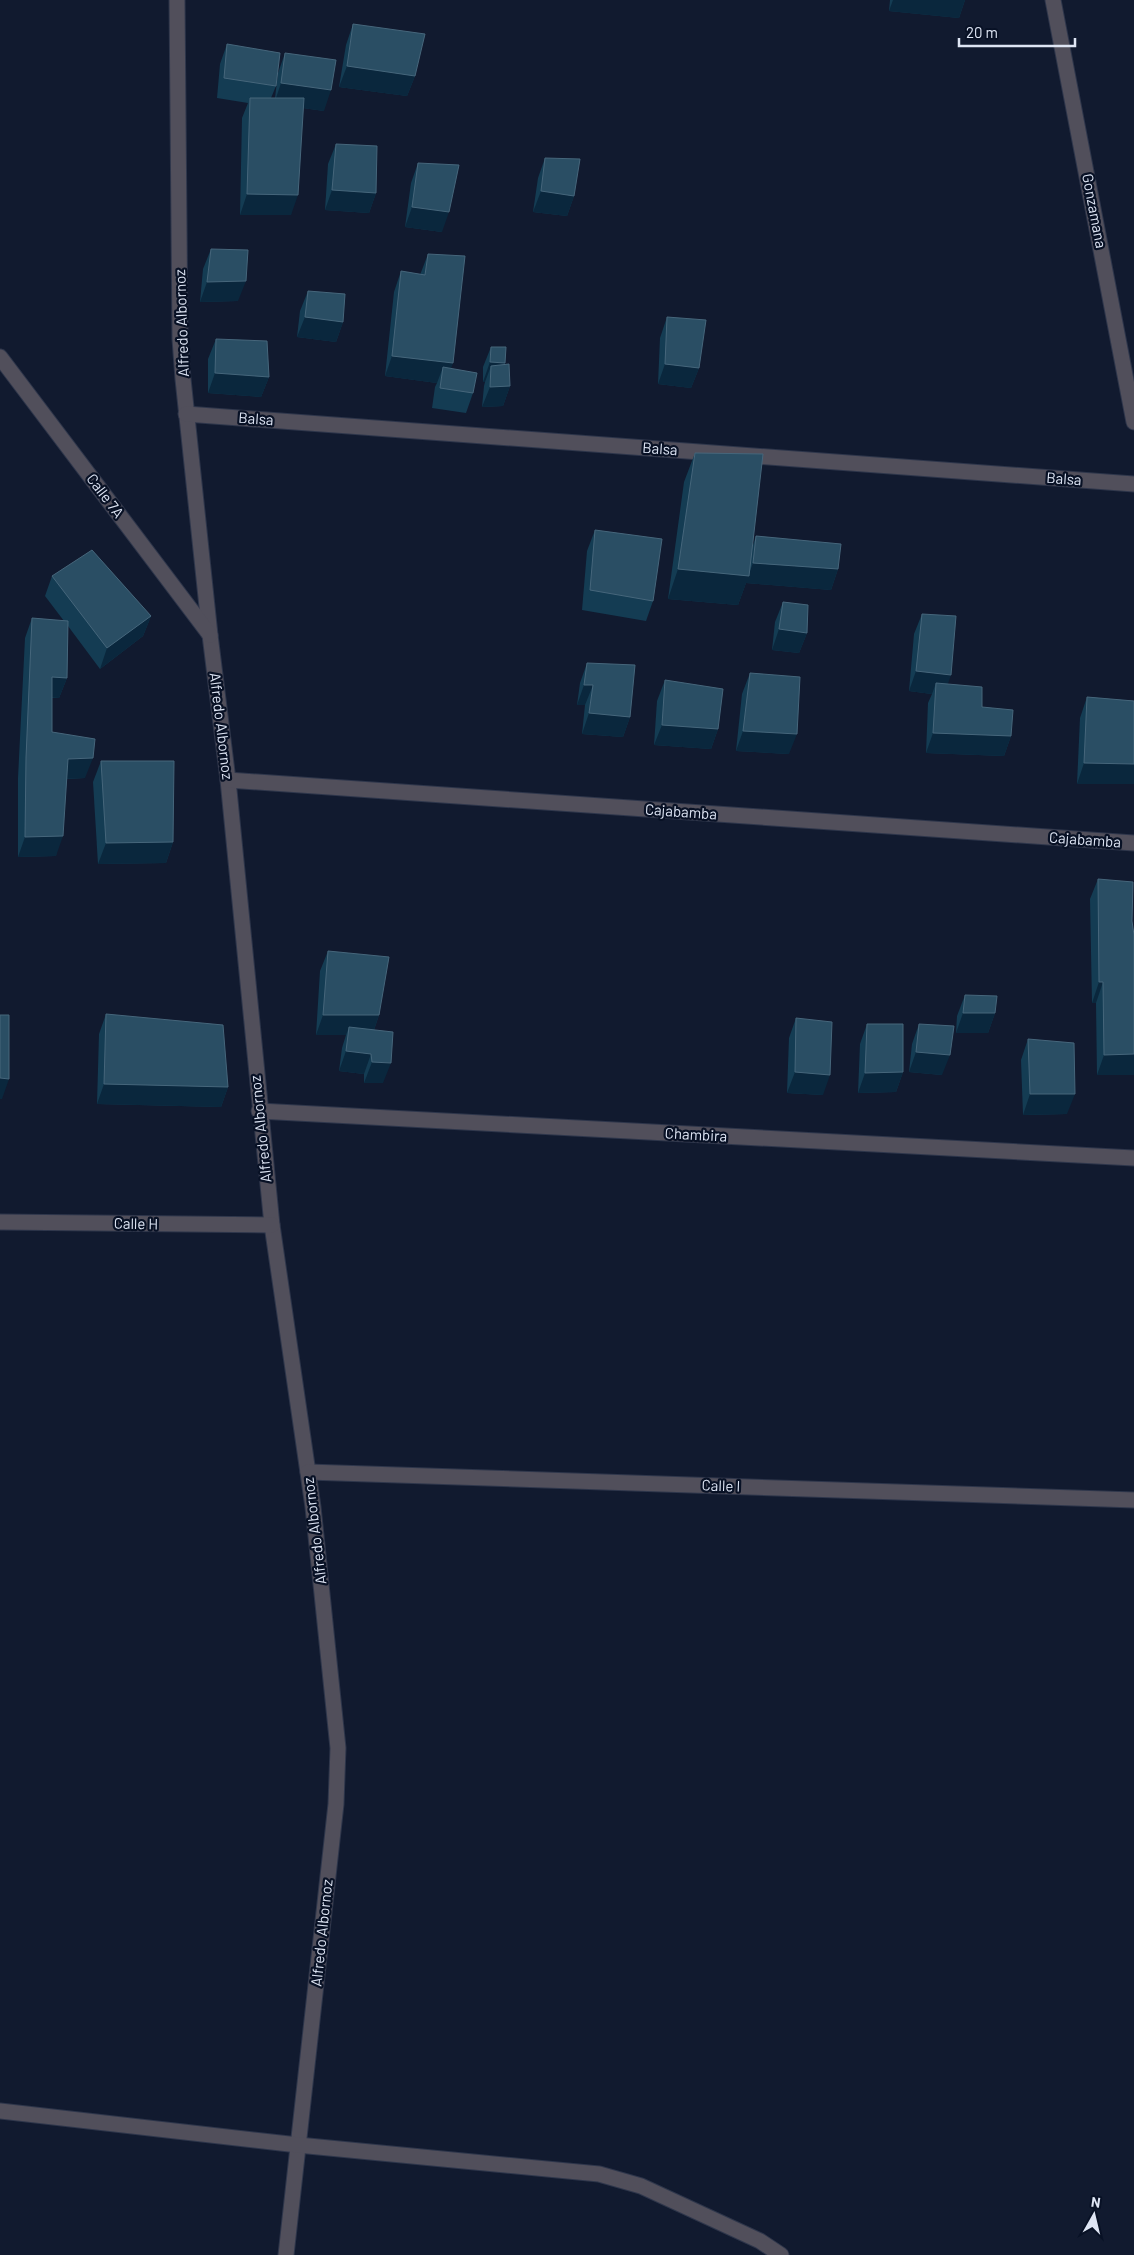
<svg xmlns="http://www.w3.org/2000/svg" width="1134" height="2255" font-family="Barlow,sans-serif">
<style>
.lines{fill:none;stroke-linecap:round;stroke-linejoin:round}
.street-casing{stroke:#2e364b;stroke-width:17}
.street{stroke:#514f5b;stroke-width:15}
.wall{fill:#143c53}
.shaded-wall{fill:#0a273d}
.building{fill:#2a4e64;stroke:#46667b}
.labels{text-anchor:middle;stroke-width:4.5;stroke-linejoin:round;paint-order:stroke}
.street-label{font-size:15px;fill:#dee5f4;stroke:#081125}
</style>
<rect width="100%" height="100%" fill="#111a2f"/>
<g class="lines">
<defs>
<g id="street">
<polyline points="177,0 180,339 183,379 210,635 228,780 272,1225 313,1507 338,1748 336,1804 286,2255"/>
<polyline points="1053,0 1134,422"/>
<polyline points="0,357 210,635"/>
<polyline points="186,414 1134,484"/>
<polyline points="228,780 1134,843"/>
<polyline points="259,1111 1134,1158"/>
<polyline points="0,1222 272,1225"/>
<polyline points="308,1472 1134,1500"/>
<polyline points="0,2111 298,2145 599,2174 641,2186 760,2241 781,2255"/>
</g>
</defs>
<!-- street casing -->
<use href="#street" class="street-casing"/>
<!-- street -->
<use href="#street" class="street"/>
</g>
<!-- wall -->
<g class="wall">
<polygon points="890,0 965,0 959,18 889,11"/>
<polygon points="353,24 415,76 407,96 339,87 346,45"/>
<polygon points="227,44 276,86 271,98 275,98 278,73 285,53 324,111 303,108 291,215 240,215 242,118 248,103 217,98 220,64"/>
<polygon points="336,144 376,193 369,213 325,210 328,164"/>
<polygon points="545,158 574,196 567,216 533,212 538,178"/>
<polygon points="418,163 442,232 405,227 411,183"/>
<polygon points="211,249 238,301 200,302 203,269"/>
<polygon points="428,254 451,369 473,393 466,413 432,408 435,387 437,383 385,376 394,292 401,271 420,275"/>
<polygon points="308,291 343,322 336,342 297,337 300,311"/>
<polygon points="667,317 699,368 691,388 658,384 660,338"/>
<polygon points="216,339 269,377 261,397 208,393 208,359"/>
<polygon points="491,347 505,363 504,365 510,386 503,406 482,407 484,386 485,382 483,382 483,367"/>
<polygon points="695,453 752,548 756,536 838,569 831,590 746,583 738,605 668,599 684,482"/>
<polygon points="595,530 653,601 646,621 582,610 587,551"/>
<polygon points="52,576 151,616 143,636 100,669 68,626 67,678 59,698 52,698 52,732 85,778 67,779 56,856 18,857 18,778 25,638 32,618 64,621 45,596"/>
<polygon points="783,602 807,633 799,653 772,650 775,622"/>
<polygon points="922,614 948,684 982,707 1011,736 1004,756 926,753 928,703 932,694 909,691 914,634"/>
<polygon points="587,663 630,717 623,737 582,734 585,705 577,705 580,683"/>
<polygon points="750,673 789,754 736,751 742,694"/>
<polygon points="665,680 718,729 711,749 654,745 657,701"/>
<polygon points="1087,697 1134,701 1077,784 1080,718"/>
<polygon points="101,761 173,842 166,863 98,864 93,782"/>
<polygon points="1098,879 1132,921 1134,935 1134,1075 1097,1075 1096,1003 1092,1003 1090,899"/>
<polygon points="328,951 379,1015 374,1030 383,1083 364,1083 364,1074 339,1071 342,1048 346,1035 316,1035 320,971"/>
<polygon points="965,995 995,1013 988,1033 956,1033 957,1016"/>
<polygon points="106,1014 228,1087 221,1107 97,1104 99,1034"/>
<polygon points="796,1018 823,1095 787,1093 789,1038"/>
<polygon points="867,1024 903,1072 896,1092 858,1093 860,1044"/>
<polygon points="919,1024 942,1075 909,1072 912,1044"/>
<polygon points="1028,1039 1067,1114 1023,1115 1021,1060"/>
</g>
<!-- shaded-wall -->
<g class="shaded-wall">
<polygon points="893,0 965,0 959,18 889,11"/>
<polygon points="347,66 415,76 407,96 339,87"/>
<polygon points="281,83 331,90 324,111 274,104"/>
<polygon points="332,190 376,193 369,213 325,210"/>
<polygon points="541,191 574,196 567,216 533,212"/>
<polygon points="247,194 298,195 291,215 240,215"/>
<polygon points="412,207 449,212 442,232 405,227"/>
<polygon points="246,281 238,301 200,302 207,282"/>
<polygon points="305,317 343,322 336,342 297,337"/>
<polygon points="392,356 453,363 446,384 443,367 437,383 385,376"/>
<polygon points="490,362 505,363 497,383 491,366 485,382 483,382"/>
<polygon points="665,364 699,368 691,388 658,384"/>
<polygon points="215,373 269,377 261,397 208,393"/>
<polygon points="510,386 503,406 482,407 490,387"/>
<polygon points="753,563 838,569 831,590 746,583 738,605 668,599 678,569 748,576"/>
<polygon points="151,616 143,636 100,669 107,648"/>
<polygon points="779,629 807,633 799,653 772,650"/>
<polygon points="916,671 951,675 944,695 936,683 932,694 909,691"/>
<polygon points="52,677 67,678 59,698 45,697"/>
<polygon points="584,685 593,685 585,705 577,705"/>
<polygon points="589,713 630,717 623,737 582,734"/>
<polygon points="662,725 718,729 711,749 654,745"/>
<polygon points="743,731 797,734 789,754 736,751"/>
<polygon points="933,733 1011,736 1004,756 926,753"/>
<polygon points="93,758 85,778 60,779 68,759"/>
<polygon points="1084,763 1134,764 1134,784 1077,784"/>
<polygon points="63,836 56,856 18,857 25,837"/>
<polygon points="173,842 166,863 98,864 106,843"/>
<polygon points="1099,982 1103,982 1096,1003 1092,1003"/>
<polygon points="963,1013 995,1013 988,1033 956,1033"/>
<polygon points="323,1015 379,1015 372,1036 349,1027 346,1035 316,1035"/>
<polygon points="346,1051 371,1054 364,1074 339,1071"/>
<polygon points="916,1052 950,1055 942,1075 909,1072"/>
<polygon points="1134,1054 1134,1075 1097,1075 1104,1055"/>
<polygon points="372,1062 391,1063 383,1083 364,1083"/>
<polygon points="795,1072 830,1075 823,1095 787,1093"/>
<polygon points="903,1072 896,1092 858,1093 865,1073"/>
<polygon points="0,1078 9,1079 2,1099 0,1099"/>
<polygon points="104,1084 228,1087 221,1107 97,1104"/>
<polygon points="1030,1094 1075,1094 1067,1114 1023,1115"/>
</g>
<!-- building -->
<g class="building">
<polygon points="353,24 425,34 415,76 347,66"/>
<polygon points="227,44 280,53 276,86 224,78"/>
<polygon points="285,53 336,60 331,90 281,83"/>
<polygon points="250,98 304,98 298,195 247,194"/>
<polygon points="336,144 377,146 376,193 332,190"/>
<polygon points="545,158 580,159 574,196 541,191"/>
<polygon points="418,163 459,165 449,212 412,207"/>
<polygon points="211,249 248,250 246,281 207,282"/>
<polygon points="428,254 465,256 453,363 392,356 401,271 425,275"/>
<polygon points="308,291 345,294 343,322 305,317"/>
<polygon points="667,317 706,320 699,368 665,364"/>
<polygon points="216,339 267,341 269,377 215,373"/>
<polygon points="491,347 506,347 505,363 490,362"/>
<polygon points="509,364 510,386 490,387 491,366"/>
<polygon points="443,367 477,373 473,393 440,388"/>
<polygon points="695,453 763,454 749,576 678,569"/>
<polygon points="595,530 662,539 653,601 590,590"/>
<polygon points="756,536 841,544 838,569 753,563"/>
<polygon points="92,550 151,616 107,648 52,576"/>
<polygon points="783,602 808,605 807,633 779,629"/>
<polygon points="922,614 956,616 951,675 916,671"/>
<polygon points="32,618 68,621 67,678 52,677 52,732 95,739 93,758 68,759 63,836 25,837 26,758"/>
<polygon points="587,663 635,665 630,717 589,713 593,685 584,685"/>
<polygon points="750,673 800,677 797,734 743,731"/>
<polygon points="665,680 723,689 718,729 662,725"/>
<polygon points="936,683 982,687 982,707 1013,710 1011,736 933,733"/>
<polygon points="1087,697 1134,701 1134,764 1084,763"/>
<polygon points="101,761 174,761 173,842 106,843"/>
<polygon points="1098,879 1133,882 1132,921 1134,935 1134,1054 1104,1055 1103,982 1099,982"/>
<polygon points="328,951 389,957 379,1015 323,1015"/>
<polygon points="965,995 997,996 995,1013 963,1013"/>
<polygon points="106,1014 223,1025 228,1087 104,1084"/>
<polygon points="0,1015 9,1015 9,1079 0,1078"/>
<polygon points="796,1018 832,1022 830,1075 795,1072"/>
<polygon points="867,1024 903,1024 903,1072 865,1073"/>
<polygon points="919,1024 954,1026 950,1055 916,1052"/>
<polygon points="349,1027 393,1032 391,1063 372,1062 371,1054 346,1051"/>
<polygon points="1028,1039 1074,1043 1075,1094 1030,1094"/>
</g>
<g class="labels">
<!-- street labels -->
<g class="street-label">
<text transform="translate(1094 211) rotate(79)" y="5">Gonzamana</text>
<text transform="translate(182 323) rotate(-92)" y="5">Alfredo Albornoz</text>
<text transform="translate(256 419) rotate(4)" y="5">Balsa</text>
<text transform="translate(660 449) rotate(4)" y="5">Balsa</text>
<text transform="translate(1064 479) rotate(4)" y="5">Balsa</text>
<text transform="translate(105 496) rotate(53)" y="5">Calle 7A</text>
<text transform="translate(221 726) rotate(83)" y="5">Alfredo Albornoz</text>
<text transform="translate(681 812) rotate(4)" y="5">Cajabamba</text>
<text transform="translate(1085 840) rotate(4)" y="5">Cajabamba</text>
<text transform="translate(261 1129) rotate(-96)" y="5">Alfredo Albornoz</text>
<text transform="translate(696 1135) rotate(3)" y="5">Chambira</text>
<text transform="translate(136 1224) rotate(1)" y="5">Calle H</text>
<text transform="translate(721 1486) rotate(2)" y="5">Calle I</text>
<text transform="translate(315 1531) rotate(-97)" y="5">Alfredo Albornoz</text>
<text transform="translate(322 1933) rotate(-84)" y="5">Alfredo Albornoz</text>
</g>
</g>
<!-- north arrow -->
<g transform="translate(1094 2215) rotate(8)" stroke="#081125" stroke-width="4" paint-order="stroke">
<path d="M0-4L9 19L0 12L-9 19Z" fill="#dee5f4"/>
<text y="-8" font-size="14" font-weight="bold" text-anchor="middle" fill="#dee5f4">N</text>
</g>
<!-- scale -->
<path d="M959 38v8h116v-8" fill="none" stroke="#dee5f4" stroke-width="2.5"/>
<text x="966" y="38" font-size="15" fill="#dee5f4" stroke="#081125" stroke-width="4" paint-order="stroke">20 m</text>
</svg>
